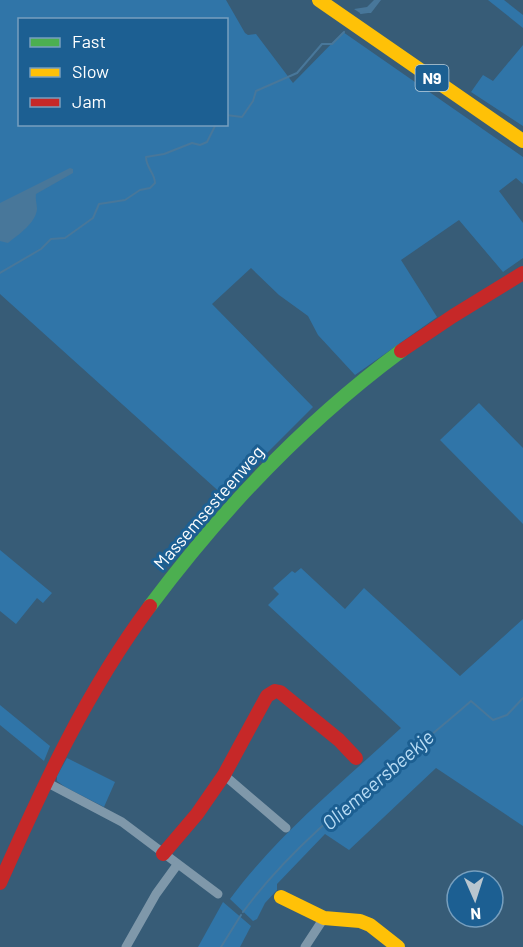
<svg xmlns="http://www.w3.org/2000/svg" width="523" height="947" font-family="Barlow,sans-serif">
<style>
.green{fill:#3075a8;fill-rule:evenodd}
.water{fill:#48779a}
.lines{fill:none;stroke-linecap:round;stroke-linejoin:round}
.stream{stroke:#48779a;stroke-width:2}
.street{stroke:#7f98aa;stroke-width:9}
.fast{stroke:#4caf50;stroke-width:14}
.slow{stroke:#ffc107;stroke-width:14}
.jam{stroke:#c62828;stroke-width:14}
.labels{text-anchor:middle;stroke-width:6;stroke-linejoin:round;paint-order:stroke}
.shield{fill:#1c5f92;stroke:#bbcfde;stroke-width:1.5}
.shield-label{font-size:16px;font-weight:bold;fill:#fff}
.street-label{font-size:18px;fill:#fff;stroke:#1c5f92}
.water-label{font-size:20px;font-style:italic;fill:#b8dcf5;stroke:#1c5f92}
</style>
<rect width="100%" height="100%" fill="#375c77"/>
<!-- green -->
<g class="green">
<path d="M0 0H226L245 33 248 35 256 34 293 83 343 32 523 157V184L516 178 499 191 523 223V258L503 272 459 220 401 260 437 317 355 375 318 335 308 316 279 295 251 268 212 304 313 407 224 496 0 294ZM20 20H226V124H20Z"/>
<polygon points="488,0 504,0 523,15 523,28"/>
<polygon points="523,45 523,126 471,92 483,75 493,81"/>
<polygon points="479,403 523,448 523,524 440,440"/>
<polygon points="0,550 52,593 43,603 37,598 16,624 0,611"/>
<path d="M301 568 345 609 364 588 460 676 523 619V826L436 768 349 850 325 834 277 884V890L265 903 257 919 253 921 230 899C278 834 342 783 401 728L268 605 279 594 273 588 292 571 295 573Z"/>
<polygon points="0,705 50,746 44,761 0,725"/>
<polygon points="67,758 115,782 104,807 65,787 57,781 57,776"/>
<polygon points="223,902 251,926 240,947 198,947"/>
</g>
<!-- water -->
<g class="water">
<polygon points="374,0 381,0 371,13 360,13 354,9 367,7"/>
<path d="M70 168 73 169V173L36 194C35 199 37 204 37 209 36 223 18 235 8 243L0 241V203Z"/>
</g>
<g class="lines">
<!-- stream -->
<g class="stream">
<polyline points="361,13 368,12"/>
<polyline points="226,115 242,117 253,101 256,91 297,73 322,44 332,44 344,32"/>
<path d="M0 273 41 249 51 239 65 238 93 218 99 204 125 200 140 190 150 188 155 183C155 173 146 168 146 157L164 154 192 143 200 145 207 142 216 124"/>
<path d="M243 912C305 828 393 770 471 701L493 720 507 715 523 698"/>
<polyline points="221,947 241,915"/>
</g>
<!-- street -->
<g class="street">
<polyline points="224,775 286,828"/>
<polyline points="46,782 122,822 218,894"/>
<polyline points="126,947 156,894 177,865"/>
<polyline points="305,947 324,918"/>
</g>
<!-- fast -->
<path class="fast" d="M150 606C221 511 305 422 401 351"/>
<!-- slow -->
<g class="slow">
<polyline points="319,0 523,141"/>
<polyline points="281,897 324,918 360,921 370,925 398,947"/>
</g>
<!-- jam -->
<g class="jam">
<polyline points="401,351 453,316 523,273"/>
<polyline points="163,854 197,814 224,775 267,696 275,691 280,692 339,740 356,758"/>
<path d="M0 883C43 786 86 692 150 606"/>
</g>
</g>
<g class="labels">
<!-- shield labels -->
<rect class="shield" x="415.5" y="65" width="33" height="26" rx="4.5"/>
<g class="shield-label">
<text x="432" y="84">N9</text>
</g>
<!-- street labels -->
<g class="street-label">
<text transform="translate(209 508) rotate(-49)" y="6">Massemsesteenweg</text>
</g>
<!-- water labels -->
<g class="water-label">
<text transform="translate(378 780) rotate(-41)" y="7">Oliemeersbeekje</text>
</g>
</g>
<!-- legend -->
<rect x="18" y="18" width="210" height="108" fill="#1c5f92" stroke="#779fbe" stroke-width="1.5"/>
<rect x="30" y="38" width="30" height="9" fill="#4caf50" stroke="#779fbe" stroke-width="1.5"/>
<text x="72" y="48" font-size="18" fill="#ffffff">Fast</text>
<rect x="30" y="68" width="30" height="9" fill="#ffc107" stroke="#779fbe" stroke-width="1.5"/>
<text x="72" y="78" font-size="18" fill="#ffffff">Slow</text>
<rect x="30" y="98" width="30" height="9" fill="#c62828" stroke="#779fbe" stroke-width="1.5"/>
<text x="72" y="108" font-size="18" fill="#ffffff">Jam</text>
<!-- north arrow -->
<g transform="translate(475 899) rotate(177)"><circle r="28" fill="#1c5f92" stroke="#779fbe" stroke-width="1.5"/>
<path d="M0-4.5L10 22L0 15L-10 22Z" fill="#b9c6cf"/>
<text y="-9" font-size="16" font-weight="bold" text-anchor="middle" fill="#ffffff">N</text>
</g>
</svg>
